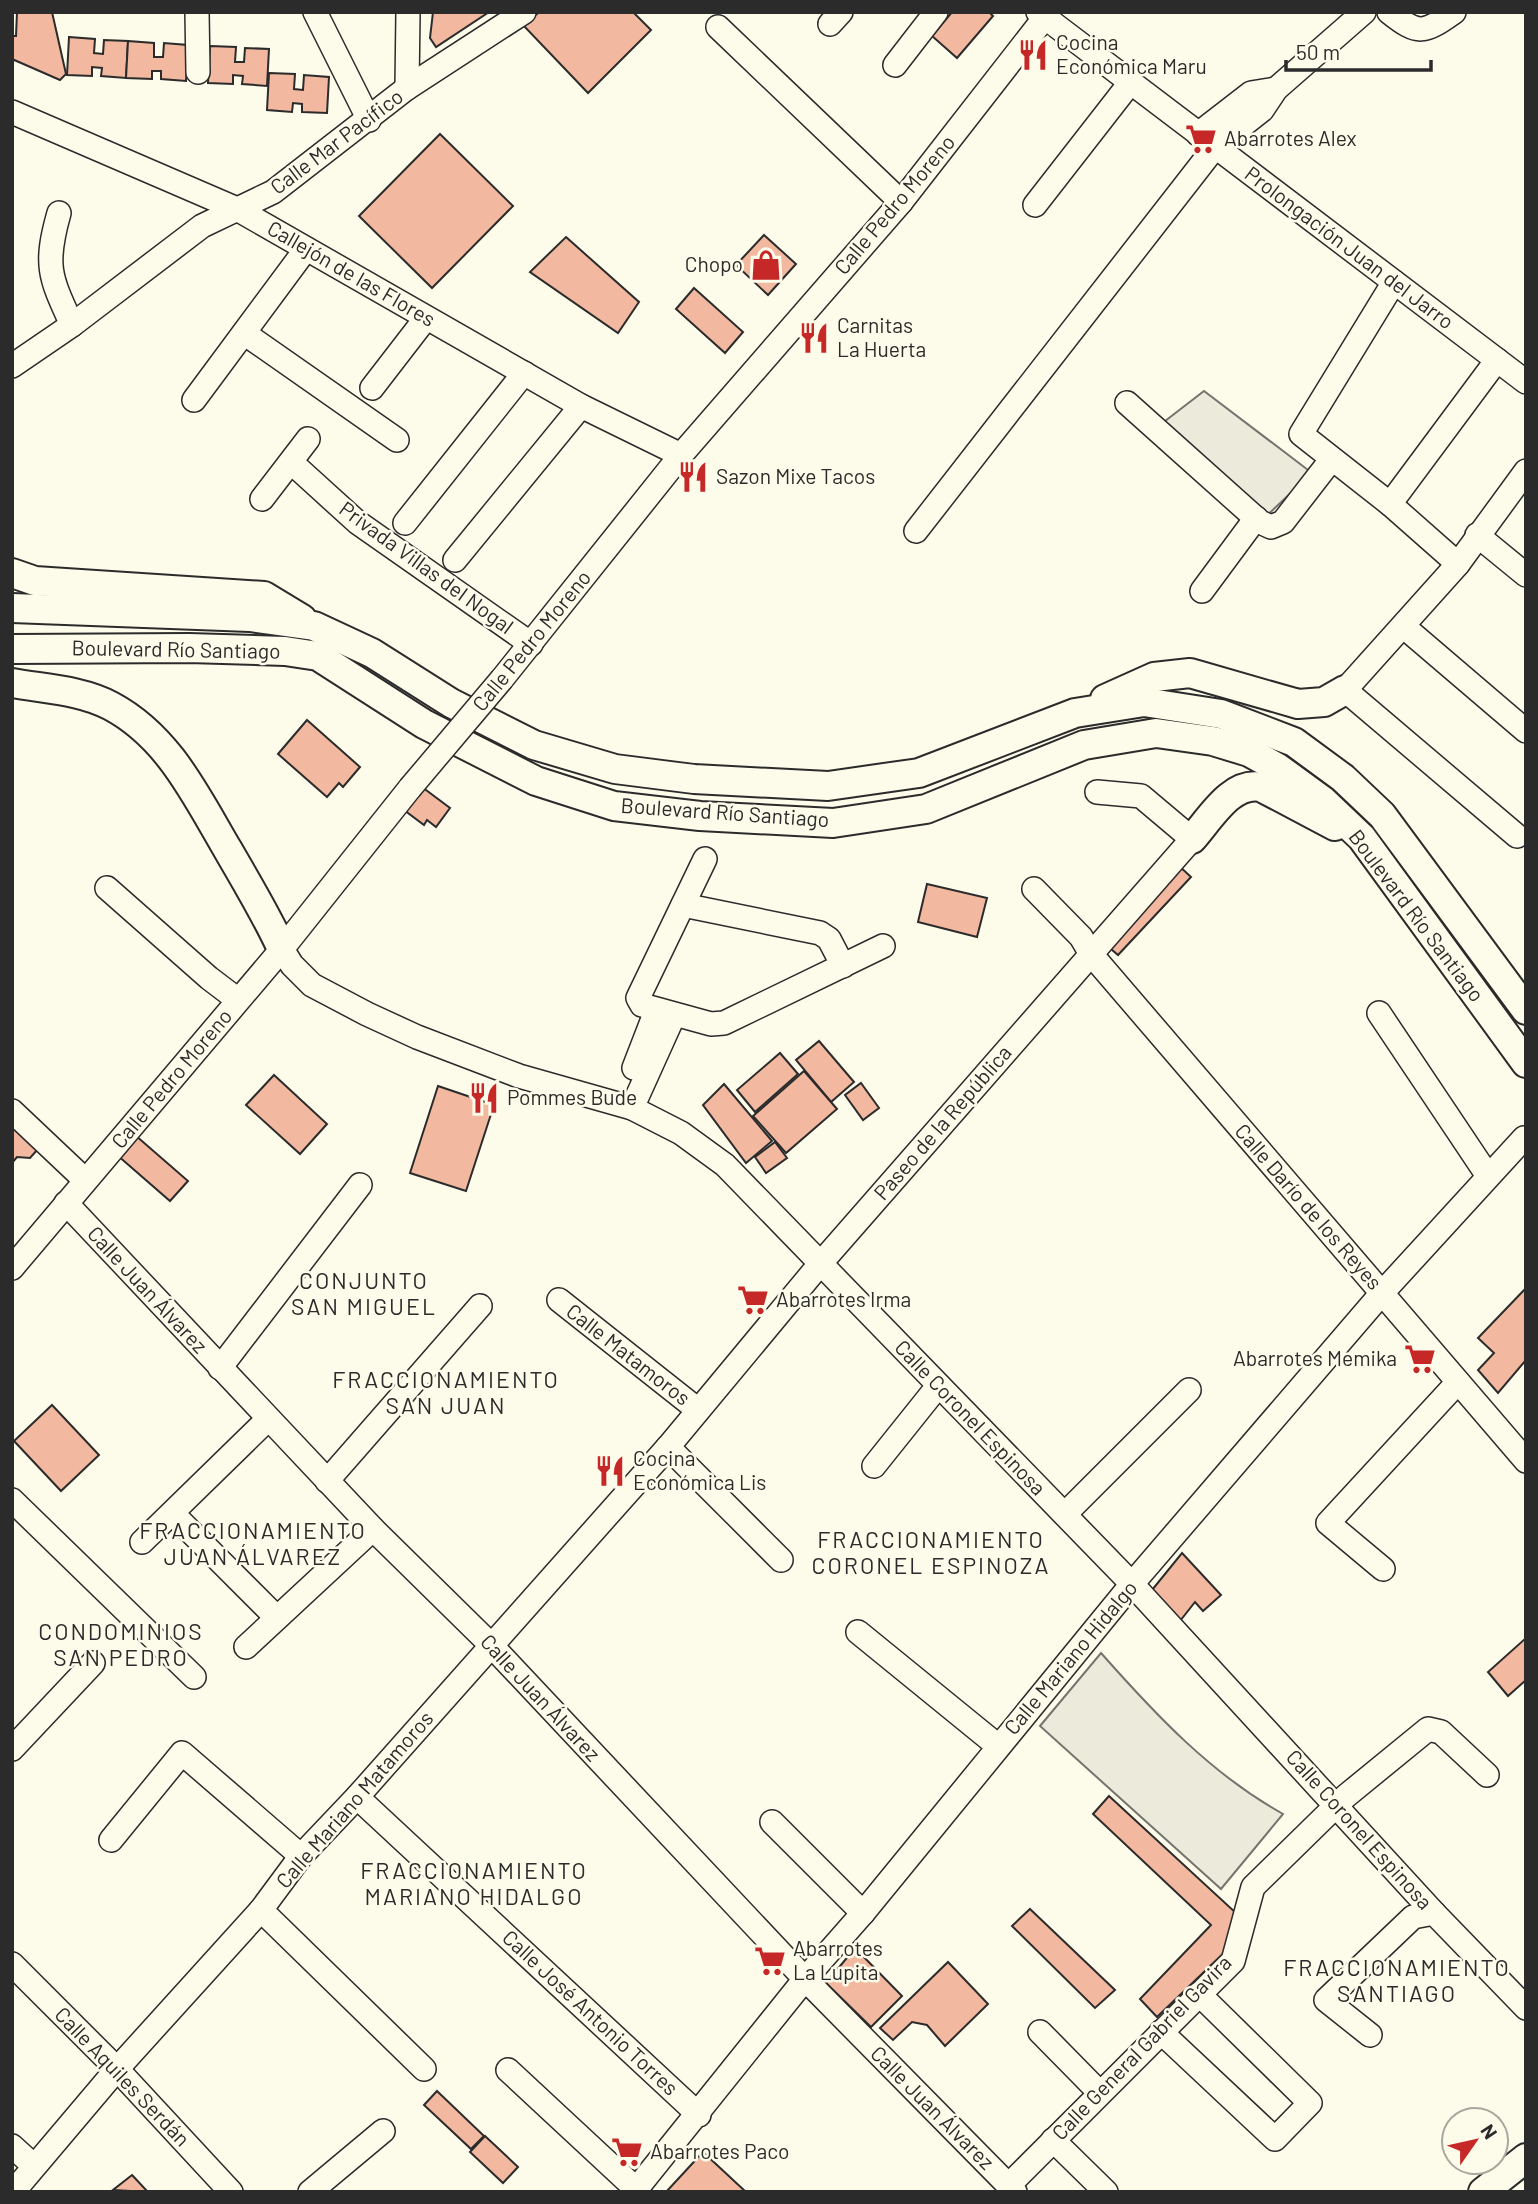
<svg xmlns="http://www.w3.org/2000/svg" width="1538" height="2204" font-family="Barlow,sans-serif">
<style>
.green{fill:#ecebdb;stroke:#74746e;stroke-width:2}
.building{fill:#f2b8a0;stroke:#2b2b2b;stroke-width:2}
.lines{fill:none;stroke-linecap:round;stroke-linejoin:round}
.minor-casing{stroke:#2b2b2b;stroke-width:26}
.major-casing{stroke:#2b2b2b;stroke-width:32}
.minor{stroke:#fdfbea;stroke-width:23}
.major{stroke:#fdfbea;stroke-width:28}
.minor-bridge-casing{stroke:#2b2b2b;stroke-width:26;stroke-linecap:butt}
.minor-bridge{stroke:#fdfbea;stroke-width:23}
.labels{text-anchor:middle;stroke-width:5;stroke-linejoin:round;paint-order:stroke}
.poi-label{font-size:21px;fill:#2b2b2b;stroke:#fdfbea;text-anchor:start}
.street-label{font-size:21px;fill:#2b2b2b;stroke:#fdfbea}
.neighbourhood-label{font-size:23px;letter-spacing:2px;fill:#2b2b2b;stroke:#fdfbea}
</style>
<rect width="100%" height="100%" fill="#fdfbea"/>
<!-- green -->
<g class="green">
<polygon points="1204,391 1312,473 1260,522 1156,428"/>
<path d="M1101 1653C1155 1714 1211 1774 1283 1814L1221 1889 1040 1726Z"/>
</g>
<!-- building -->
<g class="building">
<polygon points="17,12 52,12 66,74 60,80 12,59 12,36 16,36"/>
<polygon points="433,12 489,12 436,47 430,38"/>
<polygon points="540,12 633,12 651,30 588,93 522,24"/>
<polygon points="952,12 989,12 993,16 957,58 932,36"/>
<polygon points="69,37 95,39 94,53 103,54 104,40 128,41 126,78 101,76 102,68 92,67 92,76 67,75"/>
<polygon points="128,41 154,43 154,57 163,57 164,43 188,45 186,81 161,79 161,71 152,71 152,79 126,78"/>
<polygon points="210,46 236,47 235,62 244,62 245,48 269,49 267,86 242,84 243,76 233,75 233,84 208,83"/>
<polygon points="269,73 295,74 294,89 303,90 304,75 329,77 327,113 302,112 302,104 293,103 292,112 267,110"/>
<polygon points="440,134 513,206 432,288 359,216"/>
<polygon points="764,235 796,264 768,295 736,265"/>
<polygon points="566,237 639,302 618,333 530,272"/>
<polygon points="694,288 743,332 725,353 676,309"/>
<polygon points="307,720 360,767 343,787 339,783 327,797 278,754"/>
<polygon points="422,787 450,808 436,827 427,820 424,825 404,810"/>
<polygon points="1177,864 1191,877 1118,955 1104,943"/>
<polygon points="927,884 987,898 977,937 918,922"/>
<polygon points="819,1041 854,1082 831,1102 796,1060"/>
<polygon points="780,1053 798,1074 755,1112 737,1090"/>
<polygon points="804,1071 837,1109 786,1153 753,1116"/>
<polygon points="274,1075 327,1124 300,1154 246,1105"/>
<polygon points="861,1083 879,1108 863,1120 845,1095"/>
<polygon points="724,1084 772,1141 746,1163 703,1105"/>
<polygon points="438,1086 494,1105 466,1191 410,1173"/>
<polygon points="12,1125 38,1149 30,1158 17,1157 12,1163"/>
<polygon points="135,1135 188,1181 170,1201 117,1155"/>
<polygon points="775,1142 787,1158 766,1173 755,1157"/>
<polygon points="1526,1288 1526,1360 1498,1393 1478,1370 1494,1353 1478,1338"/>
<polygon points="52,1405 99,1455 61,1491 14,1441"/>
<polygon points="1182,1553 1221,1595 1203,1611 1195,1602 1180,1621 1152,1590"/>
<polygon points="1526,1638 1526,1680 1508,1696 1488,1672"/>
<polygon points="1109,1796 1236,1913 1229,1948 1157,2017 1140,1999 1211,1925 1093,1814"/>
<polygon points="1030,1909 1115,1990 1095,2008 1012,1926"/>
<polygon points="855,1948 902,1996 871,2027 826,1983"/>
<polygon points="948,1962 988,2004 945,2046 927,2025 912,2022 893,2040 880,2028"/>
<polygon points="437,2091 484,2136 471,2149 424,2105"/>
<polygon points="485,2136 518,2167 503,2183 470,2152"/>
<polygon points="703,2152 746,2192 666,2192"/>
<polygon points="132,2175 148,2192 113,2190"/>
</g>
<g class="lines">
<defs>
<g id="minor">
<polyline points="197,12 198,72"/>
<polyline points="315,12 369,120"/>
<polyline points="1038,12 1526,382"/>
<path d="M1389 12C1419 36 1424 33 1454 12"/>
<polyline points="830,24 841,12"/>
<polyline points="718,27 901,202"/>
<polyline points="895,65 936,12"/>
<polyline points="407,88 408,12"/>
<polyline points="12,112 237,209 581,406 681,455"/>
<polyline points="1198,134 1251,93 1276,89"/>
<polyline points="1035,205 1130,83"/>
<path d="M59 213C44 266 50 277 72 325"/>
<polyline points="1394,282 1301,434 1390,504 1458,564"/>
<polyline points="244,333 397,440"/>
<polyline points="12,366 72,325 202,226 273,192 407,88 524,12"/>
<polyline points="372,388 426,318"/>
<polyline points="194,400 306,249"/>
<polyline points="1127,403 1260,522 1271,527 1283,522 1331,460"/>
<polyline points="291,462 357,522 531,644"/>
<polyline points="262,499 308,439"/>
<polyline points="1390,504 1497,360"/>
<polyline points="405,523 524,373"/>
<polyline points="916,531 1215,147 1262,110 1276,89 1364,12"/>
<polyline points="1477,535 1526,575"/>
<polyline points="455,560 581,406"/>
<polyline points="1202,591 1256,518"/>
<polyline points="1403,626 1526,731"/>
<polyline points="502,679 681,455 901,202 1049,12"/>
<polyline points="1517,836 1345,690 1458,564 1526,471"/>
<polyline points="705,859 638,998 642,1005 711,1024 724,1023 883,946"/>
<polyline points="107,888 209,978 238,1000"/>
<polyline points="1034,889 1081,937 1091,954 1526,1461"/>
<polyline points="683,905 820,933 829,939 843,966"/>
<polyline points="282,949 292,965 312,985 367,1014 417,1037 519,1076 632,1108 681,1133 725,1165 1132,1584 1434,1913 1526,2008"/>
<polyline points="1379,1013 1488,1176"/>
<polyline points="634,1068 656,1011"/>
<polyline points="632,1108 674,1015"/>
<polyline points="12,1111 85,1180"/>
<polyline points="66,1203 373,1529 491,1645 805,1979 1015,2192"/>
<polyline points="12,1268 282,949 410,788"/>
<polyline points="559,1300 698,1410"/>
<polyline points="220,1368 360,1185"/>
<polyline points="668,1447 781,1560"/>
<polyline points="874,1466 938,1386"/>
<polyline points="327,1481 480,1306"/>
<polyline points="12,1500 194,1677"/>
<polyline points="173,1514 276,1617"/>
<polyline points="1065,1514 1189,1390"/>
<polyline points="142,1542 268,1419"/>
<polyline points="1383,1569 1328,1523 1458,1382"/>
<polyline points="858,1632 998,1746"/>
<polyline points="246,1647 373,1529"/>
<polyline points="12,1749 93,1663"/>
<polyline points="357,1797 699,2115"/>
<polyline points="772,1822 863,1913"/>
<polyline points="111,1840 182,1753 301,1856"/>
<polyline points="261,1910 424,2069"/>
<polyline points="12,1964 117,2069 231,2192"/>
<polyline points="1040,2032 1100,2093"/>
<polyline points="1161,2032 1275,2139 1310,2103 1199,1994"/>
<polyline points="1370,2035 1326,2000 1413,1917 1434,1913"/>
<polyline points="508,2070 636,2189"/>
<polyline points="1053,2140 1106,2192"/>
<polyline points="12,2146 34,2166"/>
<polyline points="1009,2185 1233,1961 1253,1887 1346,1796 1428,1729 1441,1732 1487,1775"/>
<polyline points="13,2192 117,2069 261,1910 301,1856 357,1797 668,1447 820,1264 1192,839 1141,796 1097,792"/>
<polyline points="310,2192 383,2131"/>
<polyline points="634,2192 805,1979 863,1913 1132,1584 1382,1293 1524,1138"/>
</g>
<g id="major">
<polyline points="12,573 35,581 264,596 302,619"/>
<polyline points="12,608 250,617 314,626 372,653 451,703 534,745 615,769 694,779 828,786 919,773 1075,713 1144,702 1221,714 1294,742 1343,778 1382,815 1526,1010"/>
<polyline points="12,649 189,648 285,651 318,656 424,724 536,781 614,806 700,816 833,823 926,809 1084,745 1156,733 1213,741 1249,752 1278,768 1322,800 1362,838 1526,1063"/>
<path d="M12 683C45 689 81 690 111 706 169 737 196 796 228 850 247 883 266 914 282 949"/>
<polyline points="1105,699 1154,677 1190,673 1298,704 1324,702 1345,690"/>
<path d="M1192 839C1210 819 1231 781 1261 787L1335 826"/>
<polyline points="1483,2192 1526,2158"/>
</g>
</defs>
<!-- minor casing -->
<use href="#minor" class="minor-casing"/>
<!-- major casing -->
<use href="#major" class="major-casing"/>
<!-- minor -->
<use href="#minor" class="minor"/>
<!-- major -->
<use href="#major" class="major"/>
<defs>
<polyline id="minor-bridge" points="410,788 502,679"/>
</defs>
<!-- minor-bridge casing -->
<use href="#minor-bridge" class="minor-bridge-casing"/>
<!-- minor-bridge -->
<use href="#minor-bridge" class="minor-bridge"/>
</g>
<!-- icons -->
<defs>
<symbol id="restaurant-bare" viewBox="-9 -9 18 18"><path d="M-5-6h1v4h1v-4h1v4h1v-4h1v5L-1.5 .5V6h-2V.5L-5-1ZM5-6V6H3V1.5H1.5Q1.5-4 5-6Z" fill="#c62828" stroke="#fdfbea" stroke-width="2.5" paint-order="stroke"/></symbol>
<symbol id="supermarket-bare" viewBox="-9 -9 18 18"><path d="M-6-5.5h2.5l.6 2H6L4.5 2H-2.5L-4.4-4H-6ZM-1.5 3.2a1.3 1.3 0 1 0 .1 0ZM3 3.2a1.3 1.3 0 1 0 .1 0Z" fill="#c62828" stroke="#fdfbea" stroke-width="2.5" paint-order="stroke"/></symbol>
<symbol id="shop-bare" viewBox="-9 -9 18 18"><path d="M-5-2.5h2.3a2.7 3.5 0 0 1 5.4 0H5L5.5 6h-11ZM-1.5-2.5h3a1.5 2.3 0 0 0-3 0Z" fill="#c62828" stroke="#fdfbea" stroke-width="2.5" paint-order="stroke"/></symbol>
</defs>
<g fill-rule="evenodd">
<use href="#restaurant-bare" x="1011" y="33" width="44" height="44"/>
<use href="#supermarket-bare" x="1179" y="117" width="44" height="44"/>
<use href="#shop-bare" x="744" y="243" width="44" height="44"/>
<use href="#restaurant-bare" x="792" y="316" width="44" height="44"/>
<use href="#restaurant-bare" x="671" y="455" width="44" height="44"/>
<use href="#restaurant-bare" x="462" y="1076" width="44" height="44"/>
<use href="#supermarket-bare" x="731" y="1278" width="44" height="44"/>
<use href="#supermarket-bare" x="1398" y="1337" width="44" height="44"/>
<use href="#restaurant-bare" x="588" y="1449" width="44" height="44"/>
<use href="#supermarket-bare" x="748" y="1939" width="44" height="44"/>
<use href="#supermarket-bare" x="605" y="2130" width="44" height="44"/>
</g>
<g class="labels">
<!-- poi labels -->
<g class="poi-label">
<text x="1056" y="50">Cocina<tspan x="1056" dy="24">Económica Maru</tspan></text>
<text x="1224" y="146">Abarrotes Alex</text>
<text x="743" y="272" text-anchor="end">Chopo</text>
<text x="837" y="333">Carnitas<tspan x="837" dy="24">La Huerta</tspan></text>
<text x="716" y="484">Sazon Mixe Tacos</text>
<text x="507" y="1105">Pommes Bude</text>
<text x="776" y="1307">Abarrotes Irma</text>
<text x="1397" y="1366" text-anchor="end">Abarrotes Memika</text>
<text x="633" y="1466">Cocina<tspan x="633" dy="24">Económica Lis</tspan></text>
<text x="793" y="1956">Abarrotes<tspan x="793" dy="24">La Lupita</tspan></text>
<text x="650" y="2159">Abarrotes Paco</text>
</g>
<!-- street labels -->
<g class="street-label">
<text transform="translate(337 142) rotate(-37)" y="7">Calle Mar Pacífico</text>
<text transform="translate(895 205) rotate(-50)" y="7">Calle Pedro Moreno</text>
<text transform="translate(1349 248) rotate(37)" y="7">Prolongación Juan del Jarro</text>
<text transform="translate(351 274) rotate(30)" y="7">Callejón de las Flores</text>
<text transform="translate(426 568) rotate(36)" y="7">Privada Villas del Nogal</text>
<text transform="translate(532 641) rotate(-51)" y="7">Calle Pedro Moreno</text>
<text transform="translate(176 650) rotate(1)" y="7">Boulevard Río Santiago</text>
<text transform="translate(725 813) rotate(4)" y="7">Boulevard Río Santiago</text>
<text transform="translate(1416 916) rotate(53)" y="7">Boulevard Río Santiago</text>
<text transform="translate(172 1079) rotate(-50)" y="7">Calle Pedro Moreno</text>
<text transform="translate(943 1123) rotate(-49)" y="7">Paseo de la República</text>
<text transform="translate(1308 1207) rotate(49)" y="7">Calle Darío de los Reyes</text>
<text transform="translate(147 1290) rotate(47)" y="7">Calle Juan Álvarez</text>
<text transform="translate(628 1355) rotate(38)" y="7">Calle Matamoros</text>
<text transform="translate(970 1418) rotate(46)" y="7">Calle Coronel Espinosa</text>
<text transform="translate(1071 1658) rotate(-50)" y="7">Calle Mariano Hidalgo</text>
<text transform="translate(540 1698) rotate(47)" y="7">Calle Juan Álvarez</text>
<text transform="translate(355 1800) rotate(-49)" y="7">Calle Mariano Matamoros</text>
<text transform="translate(1359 1830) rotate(48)" y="7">Calle Coronel Espinosa</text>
<text transform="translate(590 2013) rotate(43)" y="7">Calle José Antonio Torres</text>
<text transform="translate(1142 2048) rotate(-46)" y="7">Calle General Gabriel Gavira</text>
<text transform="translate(122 2077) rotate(46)" y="7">Calle Aquiles Serdán</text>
<text transform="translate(932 2108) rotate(45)" y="7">Calle Juan Álvarez</text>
</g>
<!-- neighbourhood labels -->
<g class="neighbourhood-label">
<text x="364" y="1289">CONJUNTO<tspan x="364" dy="26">SAN MIGUEL</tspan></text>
<text x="446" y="1388">FRACCIONAMIENTO<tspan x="446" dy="26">SAN JUAN</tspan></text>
<text x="253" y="1539">FRACCIONAMIENTO<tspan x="253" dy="26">JUAN ÁLVAREZ</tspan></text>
<text x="931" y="1548">FRACCIONAMIENTO<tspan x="931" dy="26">CORONEL ESPINOZA</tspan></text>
<text x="121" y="1640">CONDOMINIOS<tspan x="121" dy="26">SAN PEDRO</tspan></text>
<text x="474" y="1879">FRACCIONAMIENTO<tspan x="474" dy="26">MARIANO HIDALGO</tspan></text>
<text x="1397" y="1976">FRACCIONAMIENTO<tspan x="1397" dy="26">SANTIAGO</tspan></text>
</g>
</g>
<!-- border -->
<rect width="1538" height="2204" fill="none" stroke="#2b2b2b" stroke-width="28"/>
<!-- north arrow -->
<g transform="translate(1475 2141) rotate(56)"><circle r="33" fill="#fdfbea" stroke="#a9a89e" stroke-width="2"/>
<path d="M0-5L12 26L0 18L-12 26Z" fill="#c62828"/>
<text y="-10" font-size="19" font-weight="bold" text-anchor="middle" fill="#2b2b2b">N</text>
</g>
<!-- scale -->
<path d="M1286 60v10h145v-10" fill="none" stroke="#2b2b2b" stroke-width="3.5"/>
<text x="1296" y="60" font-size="21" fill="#2b2b2b" stroke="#fdfbea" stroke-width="5" paint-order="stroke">50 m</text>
</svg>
